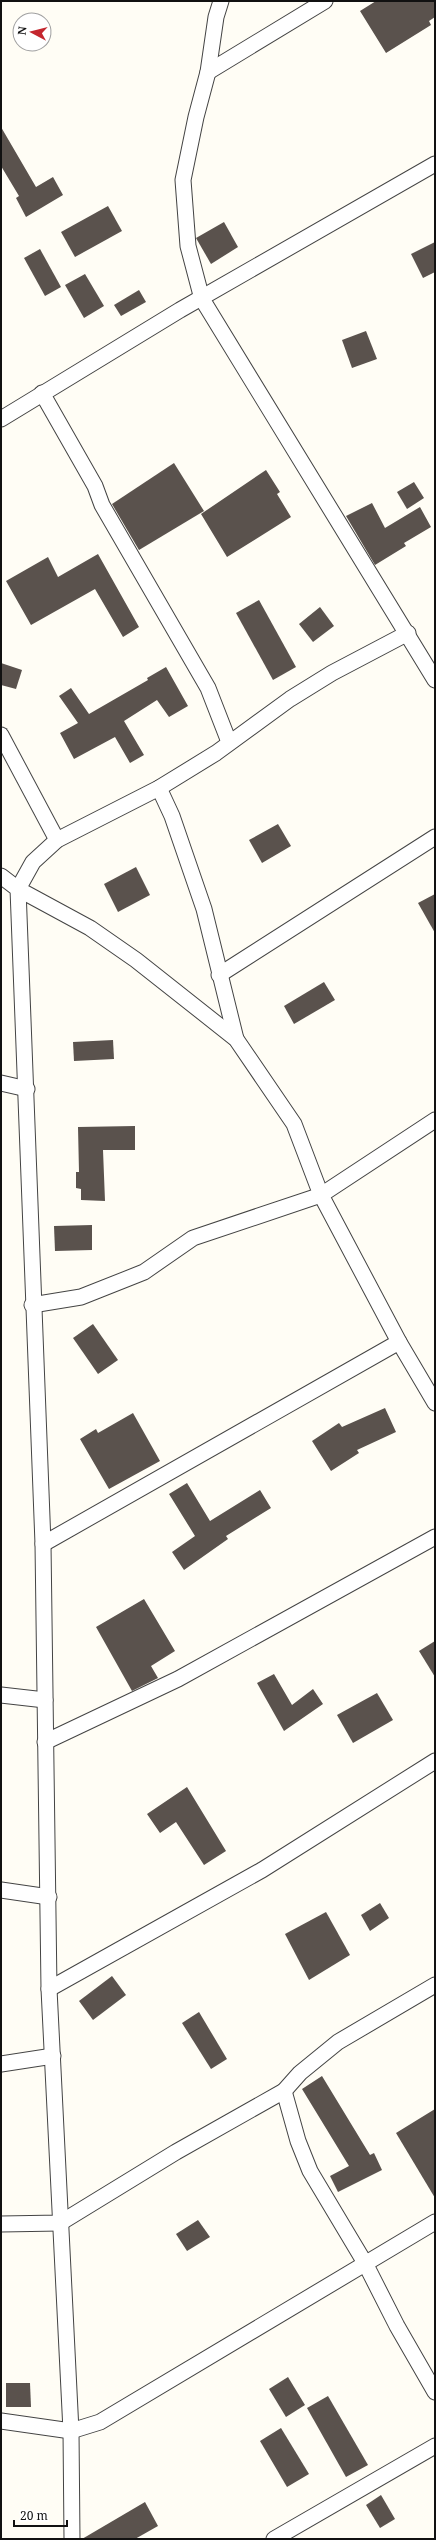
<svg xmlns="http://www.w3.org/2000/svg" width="436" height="2540" font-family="'Noto Serif',serif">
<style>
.building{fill:#5a524d}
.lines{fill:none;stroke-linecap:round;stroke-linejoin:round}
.street-casing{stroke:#444;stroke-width:17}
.street{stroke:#fff;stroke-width:15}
</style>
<rect width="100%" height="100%" fill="#fffdf5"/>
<!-- building -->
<g class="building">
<polygon points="376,1 435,1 435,17 429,21 431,25 386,53 360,11"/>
<polygon points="1,127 36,187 53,177 63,195 26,217 16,198 19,196 1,166"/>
<polygon points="108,206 122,231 75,257 61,232"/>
<polygon points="224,222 238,247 211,264 196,238"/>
<polygon points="435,242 435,272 423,278 411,254"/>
<polygon points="40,249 61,287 45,296 24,258"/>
<polygon points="85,274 104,306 84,318 65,285"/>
<polygon points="139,290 146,302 121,316 114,305"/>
<polygon points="366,331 377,359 352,368 342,340"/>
<polygon points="174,463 204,511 139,550 112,504"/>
<polygon points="266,470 280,492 277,494 291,517 227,557 201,514"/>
<polygon points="414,482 424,498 407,509 397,492"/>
<polygon points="372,503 385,528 420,507 431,527 404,543 406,546 375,565 346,516"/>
<polygon points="98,554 139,627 123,637 95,589 31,625 6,581 48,557 58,577"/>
<polygon points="259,600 296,667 273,680 236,613"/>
<polygon points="320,607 334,626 313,642 299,624"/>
<polygon points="1,663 22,670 16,689 1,685"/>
<polygon points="166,667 188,706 169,717 157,700 124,721 144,755 130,763 115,737 74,759 60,733 78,723 59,696 71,688 89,714 148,680 147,678"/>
<polygon points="278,824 291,846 262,863 249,840"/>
<polygon points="136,867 150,895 118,912 104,884"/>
<polygon points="435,894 435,933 418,903"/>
<polygon points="324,982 335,1000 294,1024 284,1006"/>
<polygon points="113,1040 114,1059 74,1061 73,1042"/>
<polygon points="135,1126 135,1150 103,1150 105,1201 81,1200 81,1189 76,1188 76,1172 79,1172 78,1127"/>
<polygon points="92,1225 92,1250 55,1251 54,1226"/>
<polygon points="93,1324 118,1360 98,1374 73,1338"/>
<polygon points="385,1408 396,1432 357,1450 359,1453 331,1471 312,1441 339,1423 342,1427"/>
<polygon points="133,1413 160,1461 109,1489 80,1439 96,1429 98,1433"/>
<polygon points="187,1483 210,1521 260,1490 271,1508 226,1536 228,1539 184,1570 172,1552 195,1536 169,1494"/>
<polygon points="144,1599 175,1651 151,1666 158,1678 132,1691 96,1627"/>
<polygon points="435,1641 435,1677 419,1651"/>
<polygon points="274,1674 292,1705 313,1689 323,1704 284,1731 257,1683"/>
<polygon points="377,1693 393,1720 353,1743 337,1715"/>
<polygon points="187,1787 226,1851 204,1865 176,1822 160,1833 147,1814"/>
<polygon points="380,1903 389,1918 370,1931 361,1915"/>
<polygon points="326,1912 350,1955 309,1980 285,1934"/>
<polygon points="112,1976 126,1995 93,2020 79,2001"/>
<polygon points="199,2012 227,2059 211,2069 182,2023"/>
<polygon points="322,2076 370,2155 374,2153 382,2170 338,2192 330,2176 349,2166 302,2089"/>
<polygon points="435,2109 435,2198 396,2133"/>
<polygon points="198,2220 210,2237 187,2251 176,2234"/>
<polygon points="288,2377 305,2405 286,2417 269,2389"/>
<polygon points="6,2383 30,2383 31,2407 6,2407"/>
<polygon points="328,2396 368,2465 346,2477 307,2408"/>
<polygon points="281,2428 309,2474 287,2487 260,2441"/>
<polygon points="381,2495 395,2519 380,2528 366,2505"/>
<polygon points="145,2502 158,2526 135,2539 82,2539"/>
</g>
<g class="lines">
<defs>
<g id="street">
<polyline points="221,1 216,17 208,72 196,117 183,180 188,246 202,299 435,680"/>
<polyline points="208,72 325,1"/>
<polyline points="42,393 95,486 102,505 208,688 229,742"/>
<polyline points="1,419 180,310 435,164"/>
<polyline points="408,633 332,673 290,699 216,753 159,788 57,840 33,862 18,889 90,928 136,960 236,1039 294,1124 321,1195 399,1342 435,1403"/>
<polyline points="1,735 57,840"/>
<polyline points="159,788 172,816 204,909 236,1039"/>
<polyline points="1,876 18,889 43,1544 49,1989 71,2431 72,2539"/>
<polyline points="219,975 435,837"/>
<polyline points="1,1083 27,1089"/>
<polyline points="32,1305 81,1297 144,1272 193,1238 321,1195 435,1120"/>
<polyline points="43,1544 399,1342"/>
<polyline points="1,1695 45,1700"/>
<polyline points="45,1742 178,1679 435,1537"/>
<polyline points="1,1890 49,1897"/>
<polyline points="49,1989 262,1870 435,1761"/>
<polyline points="1,2064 53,2056"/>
<polyline points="284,2091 298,2141 310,2171 365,2263 397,2326 435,2392"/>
<polyline points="1,2224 60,2223 176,2152 284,2091 300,2073 338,2042 435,1985"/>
<polyline points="1,2421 71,2431 100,2422 435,2222"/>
<polyline points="274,2539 435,2446"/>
</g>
</defs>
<!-- street casing -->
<use href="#street" class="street-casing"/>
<!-- street -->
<use href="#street" class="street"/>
</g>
<!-- border -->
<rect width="436" height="2540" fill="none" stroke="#111111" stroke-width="4"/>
<!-- north arrow -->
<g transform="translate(32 32) rotate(277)"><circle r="19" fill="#ffffff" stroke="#a0a0a0"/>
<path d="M0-3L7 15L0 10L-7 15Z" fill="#c4262e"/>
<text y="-6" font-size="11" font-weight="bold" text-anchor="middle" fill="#111111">N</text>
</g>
<!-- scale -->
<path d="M14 2520v6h53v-6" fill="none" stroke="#111111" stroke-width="2"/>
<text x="20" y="2520" font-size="12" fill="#111111" stroke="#ffffff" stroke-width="3" paint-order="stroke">20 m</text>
</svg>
